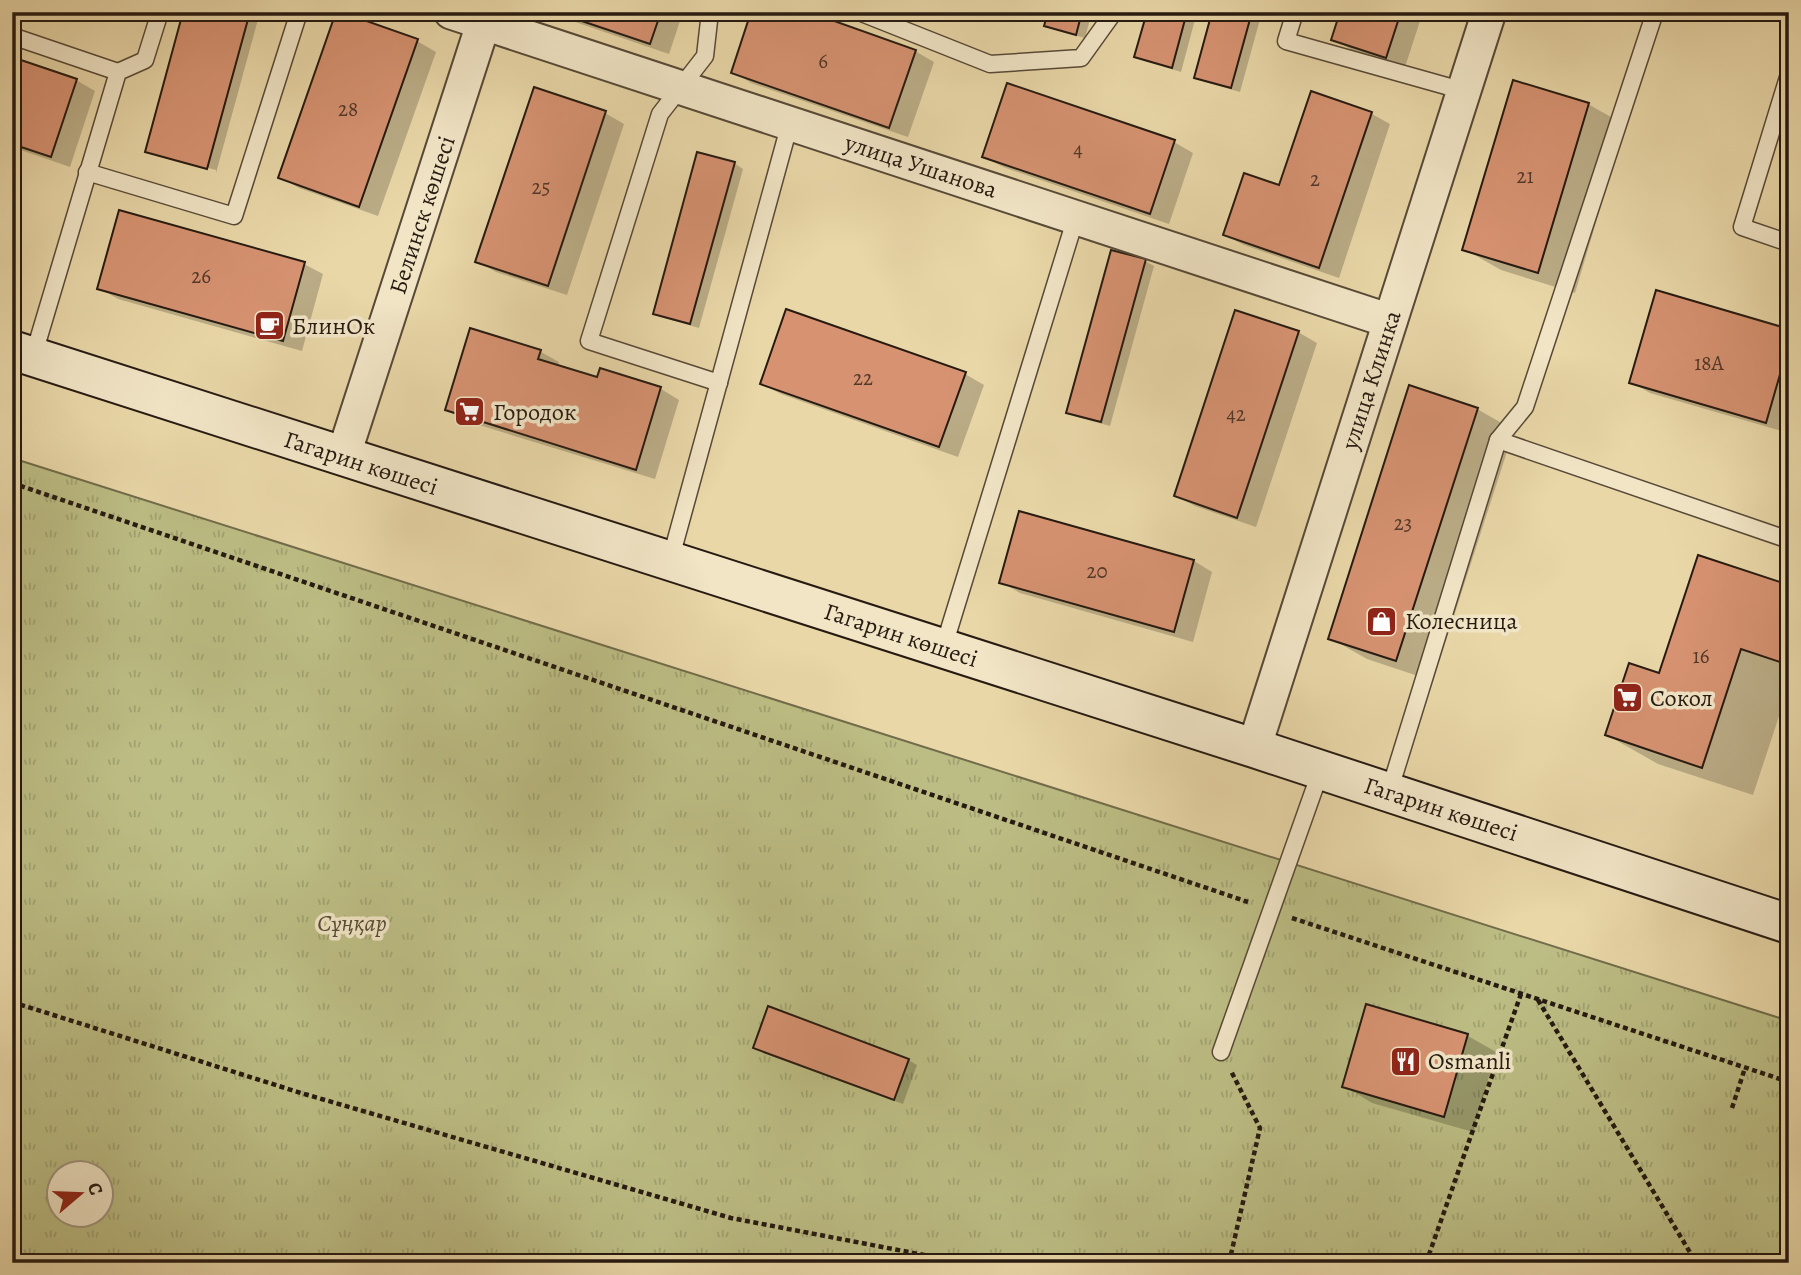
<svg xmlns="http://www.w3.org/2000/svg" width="1801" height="1275" font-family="Alegreya,serif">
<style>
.park{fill:url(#park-tufts);stroke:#716c4a;stroke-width:2;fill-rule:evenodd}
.shadow{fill:#0003}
.building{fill:#d69271;stroke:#261a11;stroke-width:2}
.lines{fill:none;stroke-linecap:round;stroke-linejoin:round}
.lane-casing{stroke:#574937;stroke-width:19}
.street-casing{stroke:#574937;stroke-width:37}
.secondary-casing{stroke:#261a11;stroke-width:42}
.path{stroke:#261a11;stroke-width:4.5;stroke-dasharray:5 3.5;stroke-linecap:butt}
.lane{stroke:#f1e5c6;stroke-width:16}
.street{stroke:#f1e5c6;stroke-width:33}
.secondary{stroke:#f1e5c6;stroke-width:38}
.labels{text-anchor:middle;stroke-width:7;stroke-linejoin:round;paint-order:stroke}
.number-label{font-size:21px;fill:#523829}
.street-label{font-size:24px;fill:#261a11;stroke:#f1e5c6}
.poi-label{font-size:24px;fill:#261a11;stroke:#f1e5c6;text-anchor:start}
.park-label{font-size:24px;font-style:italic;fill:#534b34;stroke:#f1e5c6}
</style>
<defs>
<pattern id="park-tufts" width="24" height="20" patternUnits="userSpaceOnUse" patternTransform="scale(1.75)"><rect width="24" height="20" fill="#bcbd84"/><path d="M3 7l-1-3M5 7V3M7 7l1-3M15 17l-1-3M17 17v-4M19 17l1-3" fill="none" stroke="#a1a271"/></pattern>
</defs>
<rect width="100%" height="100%" fill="#e9d7a8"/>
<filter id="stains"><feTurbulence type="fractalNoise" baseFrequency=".00286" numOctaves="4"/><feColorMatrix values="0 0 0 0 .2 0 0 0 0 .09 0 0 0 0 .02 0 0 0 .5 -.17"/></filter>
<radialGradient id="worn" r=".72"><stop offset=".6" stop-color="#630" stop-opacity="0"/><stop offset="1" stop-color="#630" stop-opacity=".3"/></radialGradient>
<!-- park -->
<path class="park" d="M12 458 1789 1021V1263H12ZM60 1174H102V1216H60Z"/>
<!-- shadow -->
<g class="shadow">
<polygon points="185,12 260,12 216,173 216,170 154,153 154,155 147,151"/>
<polygon points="559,12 683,12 669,54 575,22"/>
<polygon points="1050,12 1092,12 1085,38 1055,30 1046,25"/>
<polygon points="1148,12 1197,12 1181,72 1145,61 1136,56"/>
<polygon points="1214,12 1262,12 1240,92 1205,82 1196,77"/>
<polygon points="1341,12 1423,12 1405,67 1352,50 1333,39"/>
<polygon points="417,41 436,52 378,216 299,188 280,177"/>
<polygon points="915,51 934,62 908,137 751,83 733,72"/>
<polygon points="12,59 76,80 95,91 70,167 12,147"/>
<polygon points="1312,93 1372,114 1390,124 1339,278 1244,245 1225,235 1280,188"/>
<polygon points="1588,104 1625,125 1575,293 1501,270 1464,249"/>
<polygon points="605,113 624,124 567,295 496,272 477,261"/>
<polygon points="1174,142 1193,153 1169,224 1003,167 984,157"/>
<polygon points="734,163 743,169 699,328 664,318 655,313"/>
<polygon points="1145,261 1154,266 1110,426 1077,417 1068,412"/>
<polygon points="304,264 323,274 302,351 118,299 99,288"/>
<polygon points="472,330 541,352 559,362 558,367 598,379 601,371 661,389 679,400 655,479 466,421 447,410"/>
<polygon points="1789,331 1789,419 1785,432 1650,393 1631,382"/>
<polygon points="1298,332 1317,343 1256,527 1195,506 1176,496"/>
<polygon points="965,374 984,385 958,457 781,394 762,384"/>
<polygon points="1477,409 1514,430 1433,681 1367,659 1330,638"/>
<polygon points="1021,513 1194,561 1212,572 1193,642 1020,593 1001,582"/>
<polygon points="1789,587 1789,686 1753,795 1658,764 1607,735"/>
<polygon points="1367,1007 1468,1036 1496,1052 1473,1132 1372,1103 1344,1086"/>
<polygon points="755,1047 908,1060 917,1065 903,1104 764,1052"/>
</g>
<!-- building -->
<g class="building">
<polygon points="183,12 250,12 207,169 145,152"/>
<polygon points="336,12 341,12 418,39 359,207 278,178"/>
<polygon points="555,12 661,12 650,44"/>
<polygon points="751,12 809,12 916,50 889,128 731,73"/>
<polygon points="1048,12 1082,12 1076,35 1044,26"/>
<polygon points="1147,12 1187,12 1172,68 1134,57"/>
<polygon points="1212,12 1252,12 1231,88 1194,78"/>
<polygon points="1340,12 1401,12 1386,58 1331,40"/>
<polygon points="12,57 77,79 51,157 12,144"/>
<polygon points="1513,80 1589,103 1538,273 1462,250"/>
<polygon points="1007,83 1175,140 1150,214 982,157"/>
<polygon points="534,87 606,111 548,286 475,262"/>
<polygon points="1311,91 1372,112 1319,268 1223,235 1244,173 1279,185"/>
<polygon points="697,152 735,162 690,324 653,314"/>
<polygon points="119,210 305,262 283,341 97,289"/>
<polygon points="1111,250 1146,259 1101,422 1066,413"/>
<polygon points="1656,290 1789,329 1789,343 1766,423 1629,383"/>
<polygon points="786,309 966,372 939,447 760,384"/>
<polygon points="1235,310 1299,331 1237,518 1174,496"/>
<polygon points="470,328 541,350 538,359 597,377 600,368 661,387 636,470 445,410"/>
<polygon points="1409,385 1478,408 1396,661 1328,639"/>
<polygon points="1019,511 1194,560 1174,632 999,583"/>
<polygon points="1698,555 1789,585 1789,665 1741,649 1702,768 1605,735 1629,663 1659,673"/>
<polygon points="1366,1004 1468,1034 1444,1117 1342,1087"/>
<polygon points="768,1006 909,1059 894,1100 753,1048"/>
</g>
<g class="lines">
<defs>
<g id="lane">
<polyline points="710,12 705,56 660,114 589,341 719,383"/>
<polyline points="859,12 990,64 1081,58 1114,12"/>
<polyline points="1295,12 1286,41 1464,91"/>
<polyline points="12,36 118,72"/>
<polyline points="1789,74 1742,227 1789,243"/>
<polyline points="87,172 234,216 299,12"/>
<polyline points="33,357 118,72 145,60 160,12"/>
<polyline points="1498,440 1525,407 1655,12"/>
<polyline points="670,561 790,123"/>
<polyline points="943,649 1076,217"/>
<polyline points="1389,792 1498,440 1789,540"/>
<polyline points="1221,1052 1321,770"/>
</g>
<g id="street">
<polyline points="451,12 1390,321"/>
<polyline points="343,457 487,12"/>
<polyline points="1254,748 1489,12"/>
</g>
<polyline id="secondary" points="12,350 1254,748 1789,924"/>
</defs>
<!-- lane casing -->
<use href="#lane" class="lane-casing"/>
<!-- street casing -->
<use href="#street" class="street-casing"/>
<!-- secondary casing -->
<use href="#secondary" class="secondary-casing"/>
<!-- path -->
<g class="path">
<polyline points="12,483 1248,902"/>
<polyline points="1292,918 1789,1082"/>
<polyline points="1538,1000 1694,1259"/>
<polyline points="12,1002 301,1093 731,1218 966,1263"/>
<polyline points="1732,1108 1745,1068"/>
<polyline points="1229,1263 1260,1128 1231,1071"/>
<polyline points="1426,1263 1521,994"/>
<polyline points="1601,1263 1706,1259 1717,1263"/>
</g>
<!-- lane -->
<use href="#lane" class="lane"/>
<!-- street -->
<use href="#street" class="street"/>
<!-- secondary -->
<use href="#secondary" class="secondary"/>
</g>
<!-- icons -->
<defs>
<symbol id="cafe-square" viewBox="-11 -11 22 22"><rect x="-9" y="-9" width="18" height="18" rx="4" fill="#8f2418" stroke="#f1e5c6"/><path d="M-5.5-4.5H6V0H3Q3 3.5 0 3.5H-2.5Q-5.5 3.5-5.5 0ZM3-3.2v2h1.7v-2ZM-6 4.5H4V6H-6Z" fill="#fff"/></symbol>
<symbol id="supermarket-square" viewBox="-11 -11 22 22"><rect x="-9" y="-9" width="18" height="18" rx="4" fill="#8f2418" stroke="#f1e5c6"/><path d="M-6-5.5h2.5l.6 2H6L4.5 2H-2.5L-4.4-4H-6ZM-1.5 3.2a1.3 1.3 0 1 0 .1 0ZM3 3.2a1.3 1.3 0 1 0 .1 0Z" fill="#fff"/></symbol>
<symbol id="shop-square" viewBox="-11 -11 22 22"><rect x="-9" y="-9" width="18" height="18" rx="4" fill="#8f2418" stroke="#f1e5c6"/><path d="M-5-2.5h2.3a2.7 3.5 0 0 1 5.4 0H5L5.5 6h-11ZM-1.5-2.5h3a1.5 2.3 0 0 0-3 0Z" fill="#fff"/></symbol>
<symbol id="restaurant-square" viewBox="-11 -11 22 22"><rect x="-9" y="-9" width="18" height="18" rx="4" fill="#8f2418" stroke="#f1e5c6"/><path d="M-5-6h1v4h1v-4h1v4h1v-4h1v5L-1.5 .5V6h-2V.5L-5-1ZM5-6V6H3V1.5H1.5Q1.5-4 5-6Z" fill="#fff"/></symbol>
</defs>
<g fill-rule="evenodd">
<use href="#cafe-square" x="252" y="308" width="35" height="35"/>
<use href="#supermarket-square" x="452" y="394" width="35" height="35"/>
<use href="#shop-square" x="1364" y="604" width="35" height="35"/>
<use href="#supermarket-square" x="1610" y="680" width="35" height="35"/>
<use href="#restaurant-square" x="1388" y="1044" width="35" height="35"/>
</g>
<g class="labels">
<!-- number labels -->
<g class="number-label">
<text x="823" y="68">6</text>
<text x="348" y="116">28</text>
<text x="1078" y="156">4</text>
<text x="1525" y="183">21</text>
<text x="1315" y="186">2</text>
<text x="541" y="194">25</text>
<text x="201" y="283">26</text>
<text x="1709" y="370">18А</text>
<text x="863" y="385">22</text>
<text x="1236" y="421">42</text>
<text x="1403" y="530">23</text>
<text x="1097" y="578">20</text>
<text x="1701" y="663">16</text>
</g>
<!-- street labels -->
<g class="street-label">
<text transform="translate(921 166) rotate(18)" y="8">улица Ушанова</text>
<text transform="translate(422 215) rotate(-72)" y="8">Белинск көшесі</text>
<text transform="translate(1371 380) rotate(-72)" y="8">улица Клинка</text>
<text transform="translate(361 463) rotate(18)" y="8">Гагарин көшесі</text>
<text transform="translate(901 635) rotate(18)" y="8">Гагарин көшесі</text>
<text transform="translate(1441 809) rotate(18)" y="8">Гагарин көшесі</text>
</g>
<!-- poi labels -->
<g class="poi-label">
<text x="292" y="334">БлинОк</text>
<text x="493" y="420">Городок</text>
<text x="1405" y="629">Колесница</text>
<text x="1650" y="706">Сокол</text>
<text x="1428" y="1069">Osmanli</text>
</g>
<!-- park labels -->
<g class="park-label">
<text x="352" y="931">Сұңқар</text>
</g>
</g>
<!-- margin -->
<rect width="1801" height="1275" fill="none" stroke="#e9d7a8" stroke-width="42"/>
<rect x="14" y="14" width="1773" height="1247" fill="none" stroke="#261a11" stroke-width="3.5"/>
<rect x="21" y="21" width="1759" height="1233" fill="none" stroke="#261a11" stroke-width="2"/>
<!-- north arrow -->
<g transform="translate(80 1194) rotate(71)"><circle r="33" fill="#f1e5c6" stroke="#a0947e" stroke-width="2"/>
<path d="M0-5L12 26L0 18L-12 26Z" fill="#8f2418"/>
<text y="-10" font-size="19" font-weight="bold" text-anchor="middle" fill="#261a11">С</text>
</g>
<rect width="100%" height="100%" filter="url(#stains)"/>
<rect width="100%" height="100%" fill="url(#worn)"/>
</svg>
